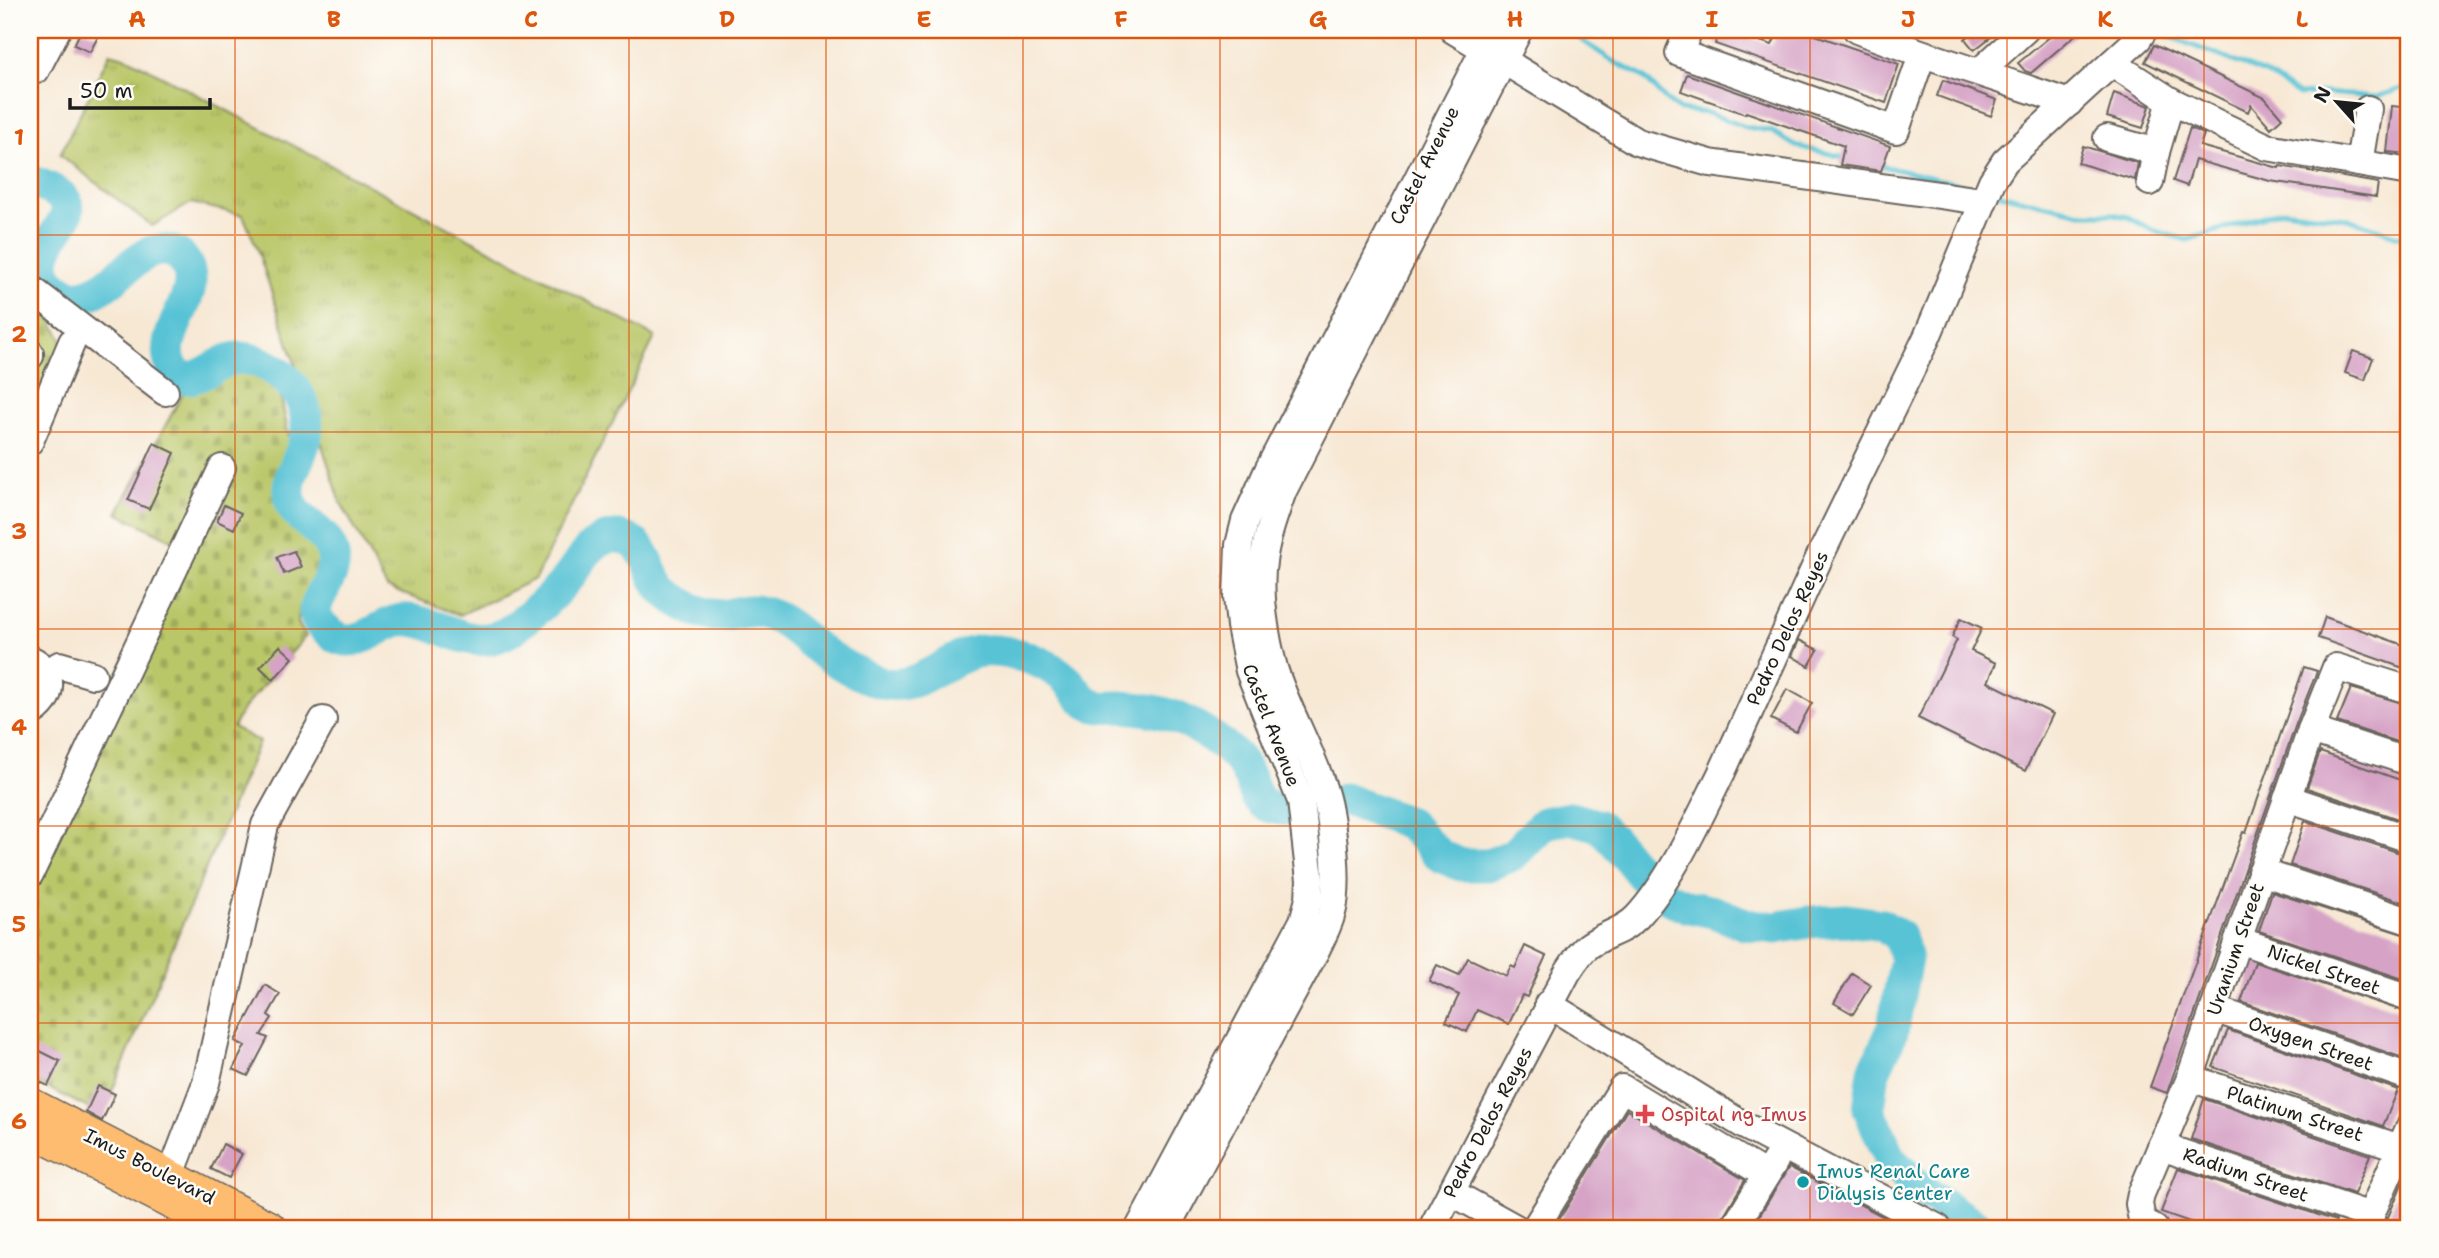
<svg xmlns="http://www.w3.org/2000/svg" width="2439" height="1258" font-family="'Shantell Sans',sans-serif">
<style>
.grass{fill:url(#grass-tufts);stroke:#6b7242;stroke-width:2}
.cemetery{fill:url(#cemetery-stones);stroke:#6b7242;stroke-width:2}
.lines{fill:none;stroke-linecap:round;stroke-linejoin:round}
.stream{stroke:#59c3d5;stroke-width:5}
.river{stroke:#59c3d5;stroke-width:33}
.building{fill:#d6a3c6}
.minor-casing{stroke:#69635c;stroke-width:30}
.major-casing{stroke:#69635c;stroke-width:35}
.minor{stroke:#fff;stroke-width:26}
.major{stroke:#fdbc70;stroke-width:32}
.grid{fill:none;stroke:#de560d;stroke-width:2;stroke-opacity:0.55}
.health-dot{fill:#e0444e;stroke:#fdfcf7;stroke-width:2.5}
.culture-dot{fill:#0f9aa8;stroke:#fdfcf7;stroke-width:2.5}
.labels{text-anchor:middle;stroke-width:5;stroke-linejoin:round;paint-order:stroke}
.street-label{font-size:19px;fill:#1c1c1c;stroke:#fdfcf7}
.health-label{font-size:19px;fill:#be3a42;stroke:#fdfcf7;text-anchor:start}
.culture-label{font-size:19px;fill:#0d838f;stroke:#fdfcf7;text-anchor:start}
.neatline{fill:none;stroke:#de560d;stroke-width:2.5}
.grid-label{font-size:23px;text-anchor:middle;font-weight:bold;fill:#de560d}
</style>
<defs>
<pattern id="grass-tufts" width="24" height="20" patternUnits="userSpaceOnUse" patternTransform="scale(1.75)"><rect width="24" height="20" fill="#bac769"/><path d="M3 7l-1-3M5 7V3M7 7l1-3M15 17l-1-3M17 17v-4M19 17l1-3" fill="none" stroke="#9faa5a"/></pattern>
<pattern id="cemetery-stones" width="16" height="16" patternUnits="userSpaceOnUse" patternTransform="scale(1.75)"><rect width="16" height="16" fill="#bac769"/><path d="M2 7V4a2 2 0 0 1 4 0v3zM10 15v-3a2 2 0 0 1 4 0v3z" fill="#9faa5a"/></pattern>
</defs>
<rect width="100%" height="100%" fill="#fdfcf7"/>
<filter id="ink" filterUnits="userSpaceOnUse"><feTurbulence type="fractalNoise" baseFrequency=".0143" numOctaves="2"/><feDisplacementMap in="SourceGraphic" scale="14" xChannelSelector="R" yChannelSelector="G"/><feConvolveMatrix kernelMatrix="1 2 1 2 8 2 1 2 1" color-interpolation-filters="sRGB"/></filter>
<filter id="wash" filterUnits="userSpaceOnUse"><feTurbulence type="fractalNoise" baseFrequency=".00686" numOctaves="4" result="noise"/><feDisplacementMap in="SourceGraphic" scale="28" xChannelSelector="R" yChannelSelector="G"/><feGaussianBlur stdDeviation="1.57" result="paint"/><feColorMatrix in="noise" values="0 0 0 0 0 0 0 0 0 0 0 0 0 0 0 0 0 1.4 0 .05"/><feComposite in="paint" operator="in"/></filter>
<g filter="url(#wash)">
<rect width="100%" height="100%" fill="#f7e8d4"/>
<!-- grass -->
<polygon class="grass" points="110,53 128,58 655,337 535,579 460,615 387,588 341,503 257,248 243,215 191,203 152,226 60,155"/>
<!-- cemetery -->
<g class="cemetery">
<polygon points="30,294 46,310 65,345 30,421"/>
<path d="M231 366 255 369 270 377 280 393 291 447 278 494 295 524 320 536 326 544C321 558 297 613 298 622 299 627 303 632 306 636L243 709 233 727 259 742 102 1115 30 1079V862L178 543 117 513 185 390 209 376Z"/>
</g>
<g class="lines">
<!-- stream -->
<g class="stream">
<polyline points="1582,30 1580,39 1614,62 1644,77 1666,100 1680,110 1707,113 1746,127 1771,131 1796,146 1848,158"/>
<polyline points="2152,30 2267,74 2299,95 2326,93 2376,97 2406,87 2409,30"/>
<polyline points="1878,165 1967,186"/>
<polyline points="2000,194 2085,214 2113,214 2128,217 2152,230 2187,240 2283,210 2346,218 2409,240"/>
</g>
<!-- river -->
<g class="river">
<path d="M30 181C104 206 47 224 44 261 44 266 46 273 46 278 55 285 65 296 77 296 111 296 133 248 164 250 185 251 193 272 189 290 183 314 158 345 173 368 189 395 217 359 237 358 263 357 293 379 302 402 320 447 282 467 290 499 295 523 328 528 333 556 339 584 296 607 326 629 331 633 335 637 341 639 368 646 385 616 410 620 450 625 474 656 514 628 533 614 553 596 568 578 576 569 581 557 590 549 598 540 611 535 623 538 647 544 648 570 661 587 663 590 672 597 675 599 690 609 707 618 726 615 743 612 751 608 770 615 790 622 805 640 822 652 839 664 860 675 879 682 917 695 947 655 982 651 1010 649 1047 661 1067 680 1076 688 1081 701 1092 705 1102 709 1110 707 1120 707 1141 708 1163 711 1182 720 1200 728 1230 747 1241 763 1260 790 1247 807 1288 810"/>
<polyline points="1344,799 1409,823 1440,856 1461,865 1488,865 1513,855 1544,823 1570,818 1599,826 1614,841 1645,879 1668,898 1689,907 1714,912 1745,924 1775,928 1809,922 1847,920 1882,925 1899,936 1906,959 1892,1032 1874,1071 1869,1109 1891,1160 1921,1190 1980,1228"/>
</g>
</g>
<g id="blocks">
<!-- building -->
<g class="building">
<polygon points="81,30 99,35 90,52 74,45"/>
<polygon points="1720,30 1727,30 1772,45 1779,30 1801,30 1899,64 1886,103 1715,44"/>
<polygon points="1976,30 2000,30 1974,50 1965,39"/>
<polygon points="2058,30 2081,30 2031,73 2025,71 2018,63"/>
<polygon points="2154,45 2265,98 2282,118 2271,128 2251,105 2248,112 2145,62"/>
<polygon points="1687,74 1890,146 1881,171 1840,165 1844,146 1746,112 1745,114 1681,91"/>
<polygon points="1943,80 1997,100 1991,116 1937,96"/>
<polygon points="2114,93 2150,106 2143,128 2107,117"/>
<polygon points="2392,106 2409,108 2409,154 2387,152"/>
<polygon points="2190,128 2204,134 2200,146 2279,168 2280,166 2378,183 2376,197 2270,181 2195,160 2187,186 2173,181"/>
<polygon points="2083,146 2138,163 2135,180 2078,163"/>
<polygon points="2353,351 2373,358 2365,380 2345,373"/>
<polygon points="154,443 175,453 149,509 128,500"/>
<polygon points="224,505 241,513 234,529 217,521"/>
<polygon points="294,551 301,567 284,574 277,557"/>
<polygon points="2325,617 2409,647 2409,670 2318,638"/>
<polygon points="1961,618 1982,628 1971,651 1996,663 1988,682 2053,714 2025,771 1918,718 1957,640 1952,637"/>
<polygon points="1799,640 1818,650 1809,666 1792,656"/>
<polygon points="280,646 293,658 273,680 260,667"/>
<polygon points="2304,667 2317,671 2296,724 2167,1093 2150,1087 2243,832 2246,833"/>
<polygon points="2351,688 2409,705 2409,746 2337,722"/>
<polygon points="1787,689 1812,703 1796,732 1771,719"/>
<polygon points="2320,752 2409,783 2407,822 2307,788"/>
<polygon points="2305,821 2409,856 2409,904 2290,865"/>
<polygon points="2272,892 2409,936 2409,981 2259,931"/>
<polygon points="1525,946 1546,956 1527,997 1522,995 1509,1024 1477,1010 1467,1032 1446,1022 1459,995 1429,981 1437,965 1459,975 1468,958 1506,976 1511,966 1515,968"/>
<polygon points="2255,962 2409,1013 2409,1060 2241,1002"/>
<polygon points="1852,973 1871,985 1853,1014 1834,1003"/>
<polygon points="265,985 280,994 268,1015 272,1018 261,1035 268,1038 248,1076 233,1069 245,1046 235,1041"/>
<polygon points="2228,1030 2398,1090 2383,1126 2213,1067"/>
<polygon points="30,1046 60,1061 48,1086 30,1077"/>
<polygon points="98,1086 115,1094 102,1121 86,1112"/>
<polygon points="2204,1099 2370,1155 2354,1194 2191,1139"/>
<polygon points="1627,1110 1745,1180 1721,1220 1718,1228 1566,1228 1557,1223"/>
<polygon points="223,1144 242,1154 229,1178 211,1169"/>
<polygon points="1789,1167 1905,1228 1752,1228"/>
<polygon points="2409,1167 2409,1228 2382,1228 2386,1222"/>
<polygon points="2178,1168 2336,1221 2333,1228 2207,1228 2161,1212"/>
</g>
</g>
</g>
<g filter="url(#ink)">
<use href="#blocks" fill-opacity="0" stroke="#69635c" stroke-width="2"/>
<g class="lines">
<defs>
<g id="minor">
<polyline points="1453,30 1637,142 1710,163 1982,201"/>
<polyline points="1689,30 1679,53 1896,130 1922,55"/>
<path d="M1857 30C1927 57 1998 78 2069 103"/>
<polyline points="2112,63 2171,101 2267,147 2409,172"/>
<polyline points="36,70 57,30"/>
<polyline points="1980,71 2025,30"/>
<polyline points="2107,138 2156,152 2171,101"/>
<polyline points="2359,163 2368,109"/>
<polyline points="2150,182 2156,152"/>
<polyline points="30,288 165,392"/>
<polyline points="30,353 30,356"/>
<polyline points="30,441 72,342"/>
<path d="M30 659C57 670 54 701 30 713"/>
<polyline points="47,673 59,665 93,675"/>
<polyline points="2311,730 2409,762"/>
<polyline points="2287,798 2409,839"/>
<polyline points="2261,872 2409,921"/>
<polyline points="30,874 222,468"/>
<polyline points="2238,940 2409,998"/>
<polyline points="1548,1004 1745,1126 1938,1228"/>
<polyline points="2214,1009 2409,1077"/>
<polyline points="2190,1078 2400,1148"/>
<polyline points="2161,1146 2371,1216"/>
<polyline points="1451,1192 1516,1228"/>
<polyline points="164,1193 206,1083 265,825 323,720"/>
<polyline points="1139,1228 1303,921 1309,899 1310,880 1301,801 1249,671 1240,626 1237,597 1239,545 1245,521 1268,470 1494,30"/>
<path d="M1166 1228 1313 956C1320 942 1328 928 1332 913 1340 884 1333 820 1324 791 1311 749 1287 710 1274 668 1266 639 1258 592 1263 562 1266 538 1275 514 1283 491L1519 30"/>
<path d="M1432 1228 1567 973C1573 964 1579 954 1587 947 1603 934 1623 932 1637 917 1672 879 1699 818 1722 772L1821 554 1927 337 1992 181 2005 161 2138 39 2144 30"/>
<polyline points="1535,1228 1622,1088 1766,1175"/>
<polyline points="1734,1228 1775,1161"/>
<polyline points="2154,1228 2142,1220 2139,1204 2141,1194 2190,1078 2311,730 2336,667 2409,690"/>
<polyline points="2365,1228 2409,1128"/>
</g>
<g id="major">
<polyline points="30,1104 270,1228"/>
<polyline points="30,1130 221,1228"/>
</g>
</defs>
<!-- minor casing -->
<use href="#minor" class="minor-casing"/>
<!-- major casing -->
<use href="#major" class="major-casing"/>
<!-- minor -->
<use href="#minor" class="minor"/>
<!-- major -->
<use href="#major" class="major"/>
</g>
</g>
<!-- grid -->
<path class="grid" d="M235 30V1228M432 30V1228M629 30V1228M826 30V1228M1023 30V1228M1220 30V1228M1416 30V1228M1613 30V1228M1810 30V1228M2007 30V1228M2204 30V1228M30 235H2409M30 432H2409M30 629H2409M30 826H2409M30 1023H2409"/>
<!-- markers -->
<path class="health-dot" d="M1641.5 1103.5h7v7h7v7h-7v7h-7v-7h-7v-7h7z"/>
<circle class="culture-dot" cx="1803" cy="1182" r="7"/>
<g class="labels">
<!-- street labels -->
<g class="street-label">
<text transform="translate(1424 165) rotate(-63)" y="7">Castel Avenue</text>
<text transform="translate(1787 628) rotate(-65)" y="7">Pedro Delos Reyes</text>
<text transform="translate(1272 725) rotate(69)" y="7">Castel Avenue</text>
<text transform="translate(2235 949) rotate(-71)" y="7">Uranium Street</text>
<text transform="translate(2324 969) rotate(19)" y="7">Nickel Street</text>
<text transform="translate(2311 1043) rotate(19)" y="7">Oxygen Street</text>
<text transform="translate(2295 1113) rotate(18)" y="7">Platinum Street</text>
<text transform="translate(1487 1122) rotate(-62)" y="7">Pedro Delos Reyes</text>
<text transform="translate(150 1166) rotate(27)" y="7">Imus Boulevard</text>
<text transform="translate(2246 1174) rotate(19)" y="7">Radium Street</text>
</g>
<!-- health labels -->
<g class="health-label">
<text x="1661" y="1121">Ospital ng Imus</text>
</g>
<!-- culture labels -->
<g class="culture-label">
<text x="1817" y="1178">Imus Renal Care<tspan x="1817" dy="22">Dialysis Center</tspan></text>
</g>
</g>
<!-- margin -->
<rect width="2439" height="1258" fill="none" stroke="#fdfcf7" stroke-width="77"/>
<!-- north arrow -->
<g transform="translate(2337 102) rotate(297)" stroke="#fdfcf7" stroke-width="5" paint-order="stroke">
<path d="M0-5L12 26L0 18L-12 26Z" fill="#1c1c1c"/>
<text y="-10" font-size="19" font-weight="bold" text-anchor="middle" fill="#1c1c1c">N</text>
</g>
<!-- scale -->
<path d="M70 98v10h140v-10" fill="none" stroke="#1c1c1c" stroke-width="3.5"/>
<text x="80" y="98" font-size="21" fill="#1c1c1c" stroke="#fdfcf7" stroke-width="5" paint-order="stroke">50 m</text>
<rect x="38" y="38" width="2362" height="1182" class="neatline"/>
<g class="grid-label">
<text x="137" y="27">A</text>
<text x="334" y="27">B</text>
<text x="531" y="27">C</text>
<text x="727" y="27">D</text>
<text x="924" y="27">E</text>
<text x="1121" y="27">F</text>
<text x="1318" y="27">G</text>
<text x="1515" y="27">H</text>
<text x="1712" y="27">I</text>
<text x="1908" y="27">J</text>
<text x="2105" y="27">K</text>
<text x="2302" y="27">L</text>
<text x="19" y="145">1</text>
<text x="19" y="342">2</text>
<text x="19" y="539">3</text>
<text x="19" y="735">4</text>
<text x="19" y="932">5</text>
<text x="19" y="1129">6</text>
</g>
</svg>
